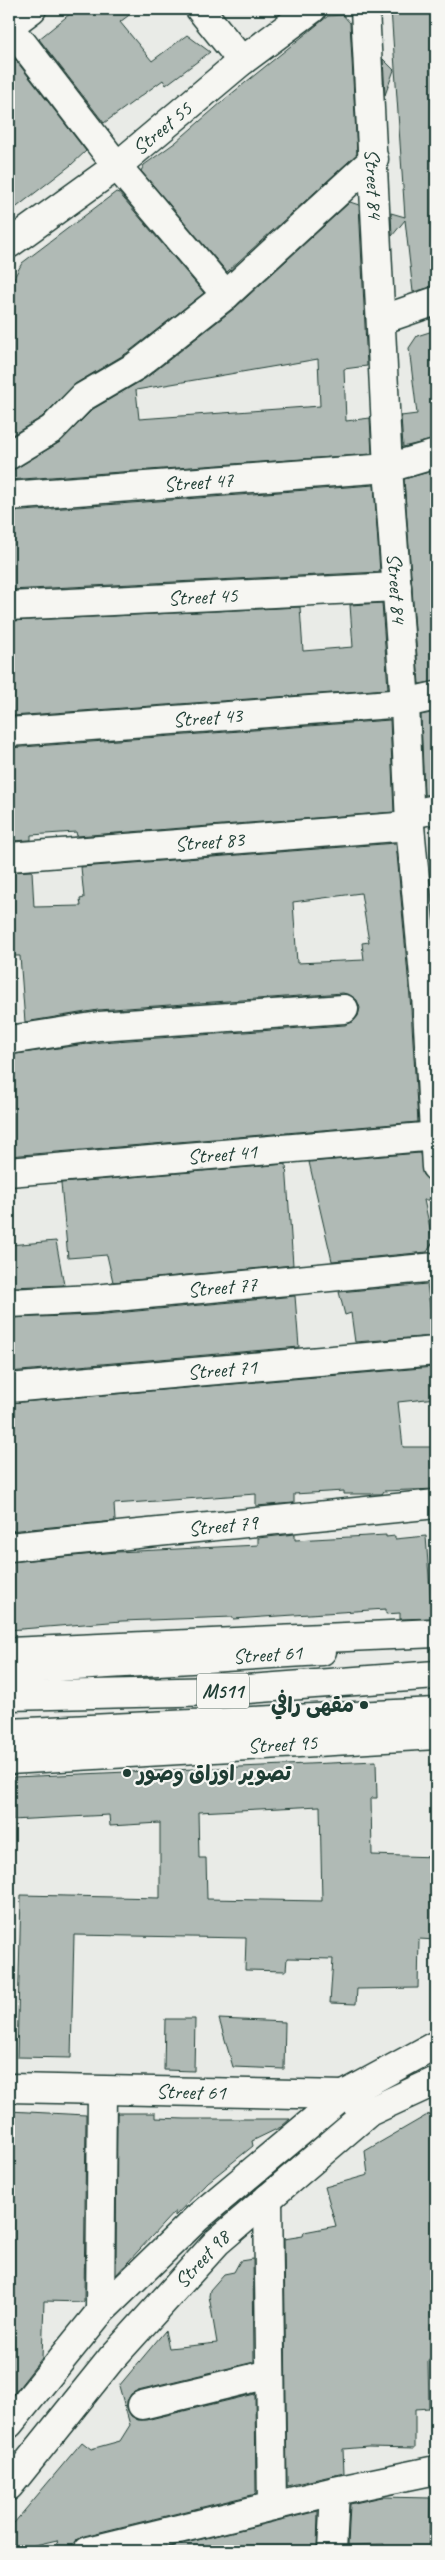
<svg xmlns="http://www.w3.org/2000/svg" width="445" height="2560" font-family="Caveat,'Playpen Sans Arabic',sans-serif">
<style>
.building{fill:#b0bab5;stroke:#1f3d34;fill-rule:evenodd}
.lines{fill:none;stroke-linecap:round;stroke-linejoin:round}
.minor-casing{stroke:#1f3d34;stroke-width:31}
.highway-casing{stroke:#1f3d34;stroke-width:31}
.minor{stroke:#f6f6f2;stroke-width:28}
.highway{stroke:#f6f6f2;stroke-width:28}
.poi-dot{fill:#1f3d34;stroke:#f6f6f2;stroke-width:2}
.labels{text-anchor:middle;stroke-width:4.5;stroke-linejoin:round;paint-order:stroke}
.shield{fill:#f6f6f2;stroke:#60746d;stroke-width:1}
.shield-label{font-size:20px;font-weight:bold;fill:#1f3d34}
.street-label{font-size:21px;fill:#1f3d34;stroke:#f6f6f2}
.poi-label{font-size:21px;font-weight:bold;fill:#1f3d34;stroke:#f6f6f2;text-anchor:end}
</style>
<rect width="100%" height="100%" fill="#e9ebe7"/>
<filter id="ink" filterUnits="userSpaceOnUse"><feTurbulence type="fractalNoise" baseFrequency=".02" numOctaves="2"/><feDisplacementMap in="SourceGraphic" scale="10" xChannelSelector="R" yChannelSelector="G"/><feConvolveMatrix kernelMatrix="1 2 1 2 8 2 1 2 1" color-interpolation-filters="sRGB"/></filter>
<g filter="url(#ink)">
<!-- building -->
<g class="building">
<polygon points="76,9 137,9 120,22 152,61 187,35 210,52 166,85 163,80 104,123 39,39"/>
<polygon points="391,9 436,9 436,286 413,292 405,220 392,236 391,213 405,217"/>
<polygon points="343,15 350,23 357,154 227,272 141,171 144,165 176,142 230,95 328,16"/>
<polygon points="9,59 15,59 86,151 71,165 9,213"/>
<polygon points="383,59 394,70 385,95"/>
<polygon points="116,192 119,193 204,293 127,353 75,384 42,417 9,437 9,287 22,263"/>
<path d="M350 202 359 205 367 366 344 369 346 421 370 418 372 454 9 480V471L17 468 60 442 93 409 146 378 236 307ZM318 359 320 406 139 419 136 390Z"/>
<polygon points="436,330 436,439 403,447 401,416 417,414 409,348 417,336"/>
<polygon points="436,470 436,681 419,684 404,479"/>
<polygon points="374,485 380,572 9,590 10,512"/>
<polygon points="382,603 388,689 12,716 9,621 300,607 303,651 353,647 350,605"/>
<polygon points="436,712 436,794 424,795 421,715"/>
<polygon points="390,720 394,812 77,836 76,832 31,835 31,840 9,841 9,748"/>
<path d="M396 843 411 1009 418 1122 9 1156V1055L101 1042 345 1025 353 1022 358 1016 360 1008 357 1000 350 995 343 993 98 1010 25 1022 20 956H13L9 872 32 871 34 907 81 906 80 899 84 898 81 867ZM361 893 369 942 362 943 364 960 297 963 293 902Z"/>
<polygon points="420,1153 423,1175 430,1181 431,1186 431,1200 424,1200 433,1242 427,1252 332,1261 309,1162"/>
<polygon points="286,1164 293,1265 113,1282 107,1255 68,1258 61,1183"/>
<polygon points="56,1241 64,1285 11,1287 9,1245"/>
<polygon points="427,1284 434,1336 355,1342 351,1313 345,1315 339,1292"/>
<polygon points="295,1296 299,1347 9,1372 9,1318 95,1315"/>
<polygon points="434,1367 436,1398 398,1402 403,1447 436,1447 436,1489 384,1491 382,1494 344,1494 344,1491 294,1494 294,1503 256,1506 256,1494 114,1504 115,1521 9,1531 9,1403"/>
<polygon points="295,1534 295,1540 386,1535 386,1537 395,1536 395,1539 426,1536 432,1618 400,1619 400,1613 386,1614 386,1609 233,1619 233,1617 122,1621 9,1630 9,1562 117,1552 258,1545 258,1538"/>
<path d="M376 1761 377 1798H371L372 1855 436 1857V1940L419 1939 418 1988 357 1989 356 2004 330 2003 333 1959 287 1958 286 1971 245 1970 246 1938 74 1935 71 2058 17 2057 21 1895 160 1898V1823L110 1826 109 1815 11 1820 9 1785 14 1777ZM320 1806 322 1901 207 1899 206 1858H199L198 1812Z"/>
<polygon points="165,2019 195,2019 194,2071 164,2070"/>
<polygon points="219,2019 285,2022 284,2069 233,2067"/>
<polygon points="436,2110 436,2353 428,2361 429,2408 415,2409 415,2448 368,2447 343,2449 344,2473 287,2486 284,2239 303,2236 304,2232 336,2226 325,2187 368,2175 365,2151"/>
<polygon points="9,2111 86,2115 84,2302 44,2301 42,2358 9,2400"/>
<polygon points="117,2113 155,2113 155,2118 185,2119 290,2119 281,2127 252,2141 253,2146 208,2182 175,2216 175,2211 116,2275"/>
<polygon points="253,2259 254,2362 138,2390 131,2394 127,2401 127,2408 131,2416 138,2420 146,2420 255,2394 256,2494 84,2536 77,2540 73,2551 59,2551 57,2540 9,2551 9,2529 82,2442 91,2449 120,2441 130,2425 119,2386 165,2331 169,2348 217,2343 209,2296 210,2290 224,2274 234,2272 240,2261"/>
<polygon points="382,2497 430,2498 429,2551 384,2551 384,2544 348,2545 350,2504"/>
<polygon points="318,2511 317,2551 153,2551"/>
</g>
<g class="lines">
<defs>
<g id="minor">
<polyline points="200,9 242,61"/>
<path id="s1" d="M365 9 388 468 405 703 410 826 427 1008 436 1167"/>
<polyline points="9,26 32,9"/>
<polyline points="9,30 23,44 117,166 226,295"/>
<path id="s2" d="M9 244 117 166 242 61 312 9"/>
<polyline points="381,320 436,301"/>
<polyline points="9,455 52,429 83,397 136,366 226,295 374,159"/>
<path id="s3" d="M9 496 388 468 436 454"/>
<path id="s4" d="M9 606 397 587"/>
<path id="s5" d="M9 732 405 703 436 696"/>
<polyline points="411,814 436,809"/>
<path id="s6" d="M9 857 410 826"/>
<polyline points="9,1040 99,1026 344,1009"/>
<path id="s7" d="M9 1172 436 1136"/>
<path id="s8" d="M9 1303 94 1299 436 1267"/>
<path id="s9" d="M9 1388 436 1351"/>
<path id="s10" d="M9 1547 436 1504"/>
<path id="s11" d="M9 1670 322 1651"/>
<path id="s12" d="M9 1760 436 1735"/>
<path id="s13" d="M9 2088 344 2095 351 2100"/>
<polyline points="268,2198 272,2506"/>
<polyline points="100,2312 102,2091"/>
<polyline points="142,2405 270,2374"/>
<polyline points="9,2424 100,2312 197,2218 344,2095 436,2045"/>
<path id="s14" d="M9 2486 111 2359 217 2242 369 2112 436 2081"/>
<polyline points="88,2551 335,2491 436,2470"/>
<polyline points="332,2551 335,2491"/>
</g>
<g id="highway">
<polyline points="9,1652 436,1633"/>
<polyline points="9,1696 220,1691 436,1675"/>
<polyline points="9,1733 436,1712"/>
</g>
</defs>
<!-- minor casing -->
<use href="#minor" class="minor-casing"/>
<!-- highway casing -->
<use href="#highway" class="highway-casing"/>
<!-- minor -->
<use href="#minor" class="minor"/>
<!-- highway -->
<use href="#highway" class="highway"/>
</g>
</g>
<!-- markers -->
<g class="poi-dot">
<circle cx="364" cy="1705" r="5"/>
<circle cx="127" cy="1773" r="5"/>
</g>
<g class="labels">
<!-- shield labels -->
<rect class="shield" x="197" y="1673.5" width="52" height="35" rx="4"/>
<g class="shield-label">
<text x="223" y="1698">M511</text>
</g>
<!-- street labels -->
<g class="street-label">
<text dy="7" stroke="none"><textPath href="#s2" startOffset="192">Street 55</textPath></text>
<text dy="7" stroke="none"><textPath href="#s1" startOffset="175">Street 84</textPath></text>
<text dy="7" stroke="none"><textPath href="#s3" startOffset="190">Street 47</textPath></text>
<text dy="7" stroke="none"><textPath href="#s1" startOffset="580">Street 84</textPath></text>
<text dy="7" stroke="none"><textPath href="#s4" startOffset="194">Street 45</textPath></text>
<text dy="7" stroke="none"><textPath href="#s5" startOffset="199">Street 43</textPath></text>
<text dy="7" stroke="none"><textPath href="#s6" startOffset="201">Street 83</textPath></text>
<text dy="7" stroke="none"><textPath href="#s7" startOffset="214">Street 41</textPath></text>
<text dy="7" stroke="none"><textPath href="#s8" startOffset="214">Street 77</textPath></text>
<text dy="7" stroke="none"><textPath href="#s9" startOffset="214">Street 71</textPath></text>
<text dy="7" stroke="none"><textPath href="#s10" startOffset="215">Street 79</textPath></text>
<text dy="7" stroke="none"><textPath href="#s11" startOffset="259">Street 61</textPath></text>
<text dy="7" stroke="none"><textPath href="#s12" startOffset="274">Street 95</textPath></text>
<text dy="7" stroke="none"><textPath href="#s13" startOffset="182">Street 61</textPath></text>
<text dy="7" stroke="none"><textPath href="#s14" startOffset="298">Street 98</textPath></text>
</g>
<!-- poi labels -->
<g class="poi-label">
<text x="354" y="1712">مقهى رافي</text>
<text x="137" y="1780" text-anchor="start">تصوير اوراق وصور</text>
</g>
</g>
<!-- margin -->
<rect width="445" height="2560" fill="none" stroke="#f6f6f2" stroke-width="30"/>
<rect x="15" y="15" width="415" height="2530" fill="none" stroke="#1f3d34" stroke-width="2" filter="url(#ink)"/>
</svg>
